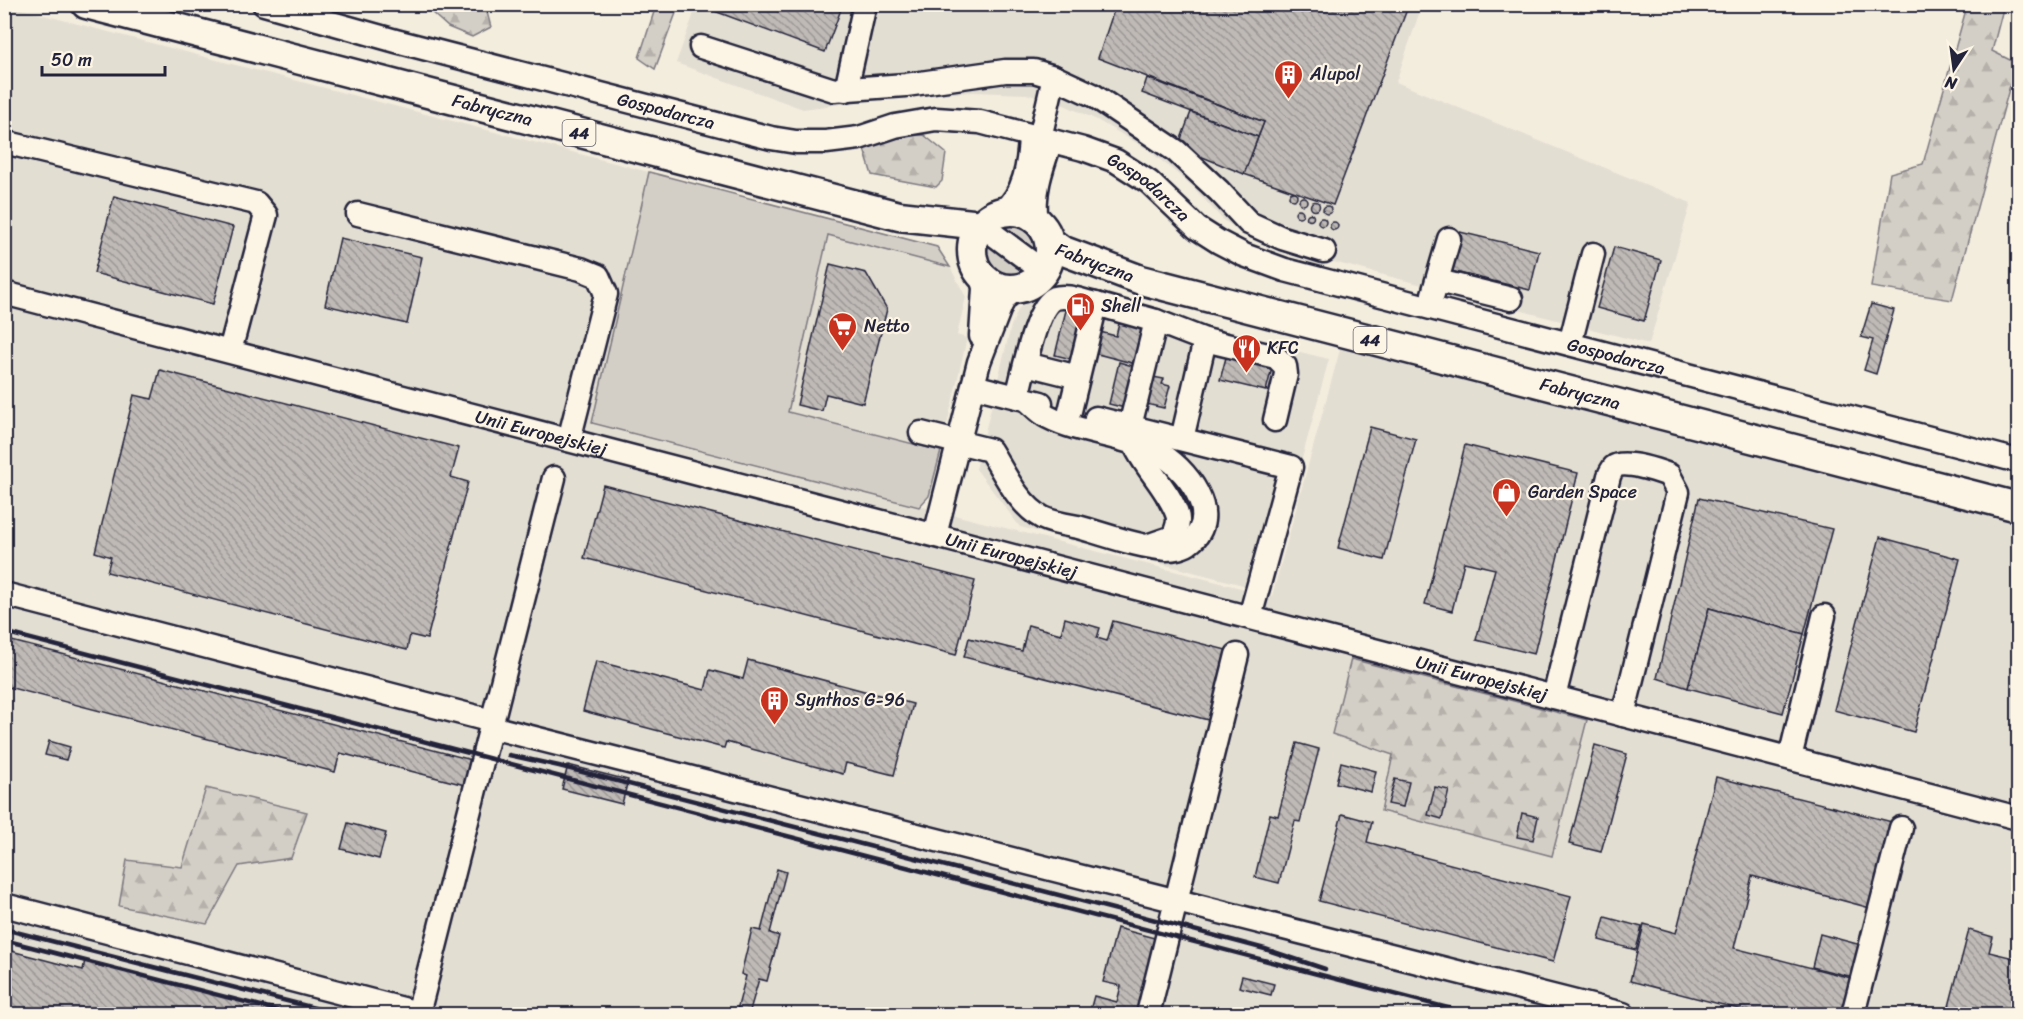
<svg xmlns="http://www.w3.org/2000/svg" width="2023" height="1019" font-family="Sriracha,sans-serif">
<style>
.built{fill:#e3ded2}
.grass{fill:#d4cfc6;stroke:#7b7880;stroke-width:1.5}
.forest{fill:url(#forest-firs);stroke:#7b7880;stroke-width:1.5}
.building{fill:url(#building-back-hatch);stroke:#22223b;stroke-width:1.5}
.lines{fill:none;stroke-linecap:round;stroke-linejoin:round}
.minor-casing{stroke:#22223b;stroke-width:27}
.major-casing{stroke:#22223b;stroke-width:33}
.minor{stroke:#fcf5e5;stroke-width:22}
.major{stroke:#fcf5e5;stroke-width:28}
.rail{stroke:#22223b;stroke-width:4.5}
.labels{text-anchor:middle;stroke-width:4.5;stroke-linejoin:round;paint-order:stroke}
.shield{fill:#fcf5e5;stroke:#63616e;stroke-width:1.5}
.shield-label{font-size:16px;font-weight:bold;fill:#22223b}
.poi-label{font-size:18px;fill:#22223b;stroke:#fcf5e5;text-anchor:start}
.street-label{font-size:18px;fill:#22223b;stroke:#fcf5e5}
</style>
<defs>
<pattern id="forest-firs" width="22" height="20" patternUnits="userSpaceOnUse" patternTransform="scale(1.5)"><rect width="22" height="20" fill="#d4cfc6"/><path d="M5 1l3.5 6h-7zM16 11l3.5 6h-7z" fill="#b6b1ab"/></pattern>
<pattern id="building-back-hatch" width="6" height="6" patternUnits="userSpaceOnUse" patternTransform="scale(1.5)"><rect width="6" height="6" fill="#bfbab6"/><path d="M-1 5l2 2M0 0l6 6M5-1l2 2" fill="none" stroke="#9b9795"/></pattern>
</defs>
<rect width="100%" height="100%" fill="#f3edde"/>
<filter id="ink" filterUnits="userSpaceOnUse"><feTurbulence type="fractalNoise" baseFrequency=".0167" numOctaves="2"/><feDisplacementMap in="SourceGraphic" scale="12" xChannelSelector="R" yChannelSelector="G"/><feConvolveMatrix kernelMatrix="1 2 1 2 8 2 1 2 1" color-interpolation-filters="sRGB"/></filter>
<g filter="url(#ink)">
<!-- built -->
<g class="built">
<polygon points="5,5 649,172 593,423 1272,596 1341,346 2018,524 2018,1014 5,1014"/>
<polygon points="697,5 1422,5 1396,82 1691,203 1649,344 1268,245 1224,221 1191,185 1147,149 1097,120 1064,105 1026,94 974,92 903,96 803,109 676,63"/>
<polygon points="828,235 950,267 966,297 957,335 967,338 941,451 788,412"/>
<polygon points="1054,286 1087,292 1173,315 1207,329 1329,359 1266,591 1020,527 976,469 1011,326 1019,308"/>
</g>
<!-- grass -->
<g class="grass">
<polygon points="649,172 937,247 950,267 828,235 788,412 941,451 929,496 919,507 592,423"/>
<path d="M1008 223C1026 225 1039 235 1038 254L998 226Z"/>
<path d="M986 240 1029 270C1005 284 976 270 986 240Z"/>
</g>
<!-- forest -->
<g class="forest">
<polygon points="432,4 485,5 491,27 472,37 448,27 430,11"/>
<polygon points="651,5 679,5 655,69 639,58 654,12"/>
<polygon points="1964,5 2004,5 1992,51 2016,63 1952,300 1871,287 1890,173 1923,164 1967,6"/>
<polygon points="924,135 946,153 942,181 936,187 872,175 864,149 882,137"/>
<polygon points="1351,659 1587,720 1552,856 1381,811 1393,755 1332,734"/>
<polygon points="206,788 307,812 291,858 239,866 207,924 119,906 127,860 182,867"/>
</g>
<!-- building -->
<g class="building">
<polygon points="702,4 843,4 825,52 701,6"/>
<polygon points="1116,4 1409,4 1333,205 1244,174 1264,122 1098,58"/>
<polygon points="1147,78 1264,122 1258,137 1142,93"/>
<polygon points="1191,112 1258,137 1244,174 1178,147"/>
<circle cx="1293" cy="196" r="4"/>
<polygon points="114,196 233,227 213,304 94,273"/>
<circle cx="1303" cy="201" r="4"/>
<circle cx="1315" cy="206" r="4.5"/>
<circle cx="1327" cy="210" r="4"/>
<circle cx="1299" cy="213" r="4"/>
<circle cx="1310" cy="217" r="3.5"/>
<circle cx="1322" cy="222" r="4"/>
<circle cx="1334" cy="226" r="4"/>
<polygon points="1460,232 1539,251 1530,290 1451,271"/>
<polygon points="340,238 422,257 407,324 325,305"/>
<polygon points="1614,247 1661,260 1644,321 1597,308"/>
<polygon points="830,264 866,273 887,309 863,403 826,394 822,411 797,405"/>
<polygon points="1068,302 1090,307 1084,328 1116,336 1121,315 1146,321 1136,364 1078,349 1076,360 1055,355"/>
<polygon points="1871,304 1894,310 1876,374 1864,370 1873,340 1861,337"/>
<polygon points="1228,350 1261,358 1259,365 1272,368 1266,391 1220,380"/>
<polygon points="1119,362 1136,367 1125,408 1109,404"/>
<polygon points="160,370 459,448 451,477 468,482 427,639 410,635 407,650 107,572 111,557 95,552 134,395 152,399"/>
<polygon points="1153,377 1164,379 1162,384 1170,386 1164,408 1146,404"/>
<polygon points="1370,427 1416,439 1384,560 1338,548"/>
<polygon points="1465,445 1578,473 1534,654 1476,640 1495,569 1464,562 1452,611 1425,604"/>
<polygon points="1183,480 1193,498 1160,509 1151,491"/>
<polygon points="603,485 975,581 956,655 584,558"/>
<polygon points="1699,498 1832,529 1804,634 1709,608 1688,688 1657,678"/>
<polygon points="1880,537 1960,559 1914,732 1834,710"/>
<polygon points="1709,608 1804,634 1783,713 1688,688"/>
<polygon points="1065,618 1100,628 1097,638 1107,641 1113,621 1234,652 1216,722 964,657 969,638 1022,651 1028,625 1061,634"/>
<polygon points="4,639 472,760 465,785 340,753 335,772 4,686"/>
<polygon points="748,660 913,704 894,775 846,763 843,774 726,742 724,748 583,711 596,661 705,690 710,670 743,679"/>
<polygon points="49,741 70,747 66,760 45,755"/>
<polygon points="1297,743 1319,749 1300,822 1295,821 1279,883 1255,877 1270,814 1278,816"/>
<polygon points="1595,745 1627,754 1601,852 1569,844"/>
<polygon points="1341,762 1376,771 1371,792 1336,783"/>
<polygon points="568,765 628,780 622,804 562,789"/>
<polygon points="1716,777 1896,823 1874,909 1752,876 1734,948 1855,979 1846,1014 1758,1014 1630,981 1644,924 1676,933"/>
<polygon points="1395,779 1409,782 1403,807 1388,804"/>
<polygon points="1435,787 1449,790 1442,819 1428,815"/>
<polygon points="1522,813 1538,817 1533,840 1517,837"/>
<polygon points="1342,814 1372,822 1367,842 1571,896 1553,962 1319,901"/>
<polygon points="348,823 386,833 379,859 341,849"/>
<polygon points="777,869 786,872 770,933 779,936 767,981 759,979 749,1014 736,1014 746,976 741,974 752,929 761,931"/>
<polygon points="1605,917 1642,927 1636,950 1599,940"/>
<polygon points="1117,928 1158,939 1138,1014 1089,1014 1094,996 1117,1002 1121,986 1103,982"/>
<polygon points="1969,930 1993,937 1989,952 2018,959 2018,1014 1947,1014"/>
<polygon points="1820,934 1861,945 1853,977 1812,967"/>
<polygon points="4,949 83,970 85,960 293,1014 4,1014"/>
<polygon points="1242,976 1274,984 1271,995 1239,987"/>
</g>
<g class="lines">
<defs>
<g id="minor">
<path id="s1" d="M264 4 396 41 771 138 796 142H826L859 138 895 126 936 119 980 122 1083 149 1116 161 1149 182 1197 228 1219 242 1244 255 1285 270 2018 461"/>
<polyline points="701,47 834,90 906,85 1005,71 1034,71 1054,77"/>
<polyline points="846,90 865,4"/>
<polyline points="1040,138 1054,77 1093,95 1176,151 1219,191 1249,223 1282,238 1324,251"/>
<polyline points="4,142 256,203 266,215 230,351"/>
<path d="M1002 213C1025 194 1029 164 1030 136"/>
<polyline points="358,214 581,269 598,276 606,294 569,440"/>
<path d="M1037 221C1032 194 1042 167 1051 141"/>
<polyline points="981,225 1044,272"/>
<polyline points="1438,281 1511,299"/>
<path id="s2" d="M4 293 2018 818"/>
<polyline points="1433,294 1449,239"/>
<polyline points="1096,304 1156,321 1205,340 1276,357 1285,366 1286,374 1275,420"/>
<polyline points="981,336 984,288 981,275"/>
<polyline points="1570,344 1593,254"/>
<polyline points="1026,364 1078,377"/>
<polyline points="973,386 1041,403"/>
<path d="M1017 397C1023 376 1035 306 1055 298 1067 294 1084 302 1096 304L1070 411"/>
<polyline points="1096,418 1291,467 1250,617"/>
<path d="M921 433 990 450C1004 472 1018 505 1043 518 1053 523 1067 525 1078 527 1107 535 1138 547 1167 549 1173 549 1185 547 1189 543 1225 516 1185 466 1157 452 1123 435 1081 434 1048 417 1040 413 1033 405 1026 399"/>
<polyline points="1182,439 1205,340"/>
<polyline points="935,535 979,362 1001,305 1005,298 1016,289"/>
<path d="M1150 545 1173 537C1176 530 1180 522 1177 514 1168 486 1130 454 1130 426L1156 321"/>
<polyline points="4,594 492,721"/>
<path d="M1554 697 1609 476C1609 475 1613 468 1614 467 1623 459 1658 471 1669 475L1678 492 1623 715"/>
<polyline points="491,727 1623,1014"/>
<polyline points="1790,758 1824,616"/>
<polyline points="4,905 422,1014"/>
<polyline points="418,1014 554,478"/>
<polyline points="1148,1014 1237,655"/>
<polyline points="1853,1014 1901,828"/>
</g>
<g id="major">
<path id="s3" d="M86 4 899 216 981 225"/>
<circle cx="1011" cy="250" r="39"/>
<path id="s4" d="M1049 241 1061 250 1141 280 2018 507"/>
</g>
</defs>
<!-- minor casing -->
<use href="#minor" class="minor-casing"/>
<!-- major casing -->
<use href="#major" class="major-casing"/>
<!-- minor -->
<use href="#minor" class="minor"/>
<!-- major -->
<use href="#major" class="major"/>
<!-- rail -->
<g class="rail">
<polyline points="4,632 1471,1014"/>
<polyline points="509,755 559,766 1171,924 1265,949 1325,969"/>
<polyline points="4,929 338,1014"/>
<polyline points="4,940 292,1014"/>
</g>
</g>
</g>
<!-- icons -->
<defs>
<symbol id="building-pin" viewBox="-11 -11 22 30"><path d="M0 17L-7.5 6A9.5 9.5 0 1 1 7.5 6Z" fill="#c8321e" stroke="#fcf5e5"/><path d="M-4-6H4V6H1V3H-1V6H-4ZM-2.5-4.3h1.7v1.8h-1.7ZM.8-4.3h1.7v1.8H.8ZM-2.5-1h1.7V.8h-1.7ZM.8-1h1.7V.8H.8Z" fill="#fff"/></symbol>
<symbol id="fuel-pin" viewBox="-11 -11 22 30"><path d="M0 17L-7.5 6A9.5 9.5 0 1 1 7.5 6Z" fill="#c8321e" stroke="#fcf5e5"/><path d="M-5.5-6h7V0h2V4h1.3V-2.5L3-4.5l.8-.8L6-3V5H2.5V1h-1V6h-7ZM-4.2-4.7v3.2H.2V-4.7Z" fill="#fff"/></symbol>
<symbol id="supermarket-pin" viewBox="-11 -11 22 30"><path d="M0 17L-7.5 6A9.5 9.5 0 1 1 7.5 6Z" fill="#c8321e" stroke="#fcf5e5"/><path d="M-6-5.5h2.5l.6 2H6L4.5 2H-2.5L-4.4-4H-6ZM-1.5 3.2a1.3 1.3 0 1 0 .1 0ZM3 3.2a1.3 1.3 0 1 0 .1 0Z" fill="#fff"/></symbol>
<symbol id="restaurant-pin" viewBox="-11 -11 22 30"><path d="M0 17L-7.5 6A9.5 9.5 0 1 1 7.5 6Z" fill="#c8321e" stroke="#fcf5e5"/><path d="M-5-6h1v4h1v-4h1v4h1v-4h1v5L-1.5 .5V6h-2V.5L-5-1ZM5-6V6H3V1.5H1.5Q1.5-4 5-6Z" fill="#fff"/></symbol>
<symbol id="shop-pin" viewBox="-11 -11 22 30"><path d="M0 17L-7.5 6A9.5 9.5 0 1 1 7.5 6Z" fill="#c8321e" stroke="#fcf5e5"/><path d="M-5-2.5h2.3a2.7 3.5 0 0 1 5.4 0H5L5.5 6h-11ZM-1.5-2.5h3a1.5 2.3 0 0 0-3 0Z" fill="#fff"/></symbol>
</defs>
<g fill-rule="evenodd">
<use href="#building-pin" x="1272" y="58" width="33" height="45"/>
<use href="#fuel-pin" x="1064" y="290" width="33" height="45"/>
<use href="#supermarket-pin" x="826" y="310" width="33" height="45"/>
<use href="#restaurant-pin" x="1230" y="332" width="33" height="45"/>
<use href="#shop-pin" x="1490" y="476" width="33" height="45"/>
<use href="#building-pin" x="758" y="684" width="33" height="45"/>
</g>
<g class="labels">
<!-- shield labels -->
<g class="shield">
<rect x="562.5" y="120" width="33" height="26" rx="4.5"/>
<rect x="1353.5" y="327" width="33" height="26" rx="4.5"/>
</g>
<g class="shield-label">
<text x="579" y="139">44</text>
<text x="1370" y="346">44</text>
</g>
<!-- poi labels -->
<g class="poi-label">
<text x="1310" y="80">Alupol</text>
<text x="1101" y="312">Shell</text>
<text x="864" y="332">Netto</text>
<text x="1267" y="354">KFC</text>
<text x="1528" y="498">Garden Space</text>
<text x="795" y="706">Synthos G-96</text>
</g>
<!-- street labels -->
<g class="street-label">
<text dy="6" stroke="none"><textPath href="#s3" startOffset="420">Fabryczna</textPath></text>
<text dy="6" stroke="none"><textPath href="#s1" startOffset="416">Gospodarcza</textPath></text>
<text dy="6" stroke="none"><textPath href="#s1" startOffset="920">Gospodarcza</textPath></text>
<text dy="6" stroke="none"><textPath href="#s4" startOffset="51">Fabryczna</textPath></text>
<text dy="6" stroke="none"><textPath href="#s1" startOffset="1424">Gospodarcza</textPath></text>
<text dy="6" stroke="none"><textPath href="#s4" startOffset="554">Fabryczna</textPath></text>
<text dy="6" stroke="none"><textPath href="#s2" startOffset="555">Unii Europejskiej</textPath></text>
<text dy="6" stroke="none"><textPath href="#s2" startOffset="1041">Unii Europejskiej</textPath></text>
<text dy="6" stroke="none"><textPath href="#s2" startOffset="1527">Unii Europejskiej</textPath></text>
</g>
</g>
<!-- margin -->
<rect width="2023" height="1019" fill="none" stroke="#fcf5e5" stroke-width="24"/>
<rect x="12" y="12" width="1999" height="995" fill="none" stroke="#22223b" stroke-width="2" filter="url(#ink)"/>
<!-- north arrow -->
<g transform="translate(1954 69) rotate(193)" stroke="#fcf5e5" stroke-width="4.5" paint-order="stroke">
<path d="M0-4.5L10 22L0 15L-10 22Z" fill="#22223b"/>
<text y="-9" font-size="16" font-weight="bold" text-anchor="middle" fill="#22223b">N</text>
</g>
<!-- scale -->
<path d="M42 66v9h123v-9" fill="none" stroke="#22223b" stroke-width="3"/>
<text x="51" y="66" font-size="18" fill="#22223b" stroke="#fcf5e5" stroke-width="4.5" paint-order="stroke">50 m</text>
</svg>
